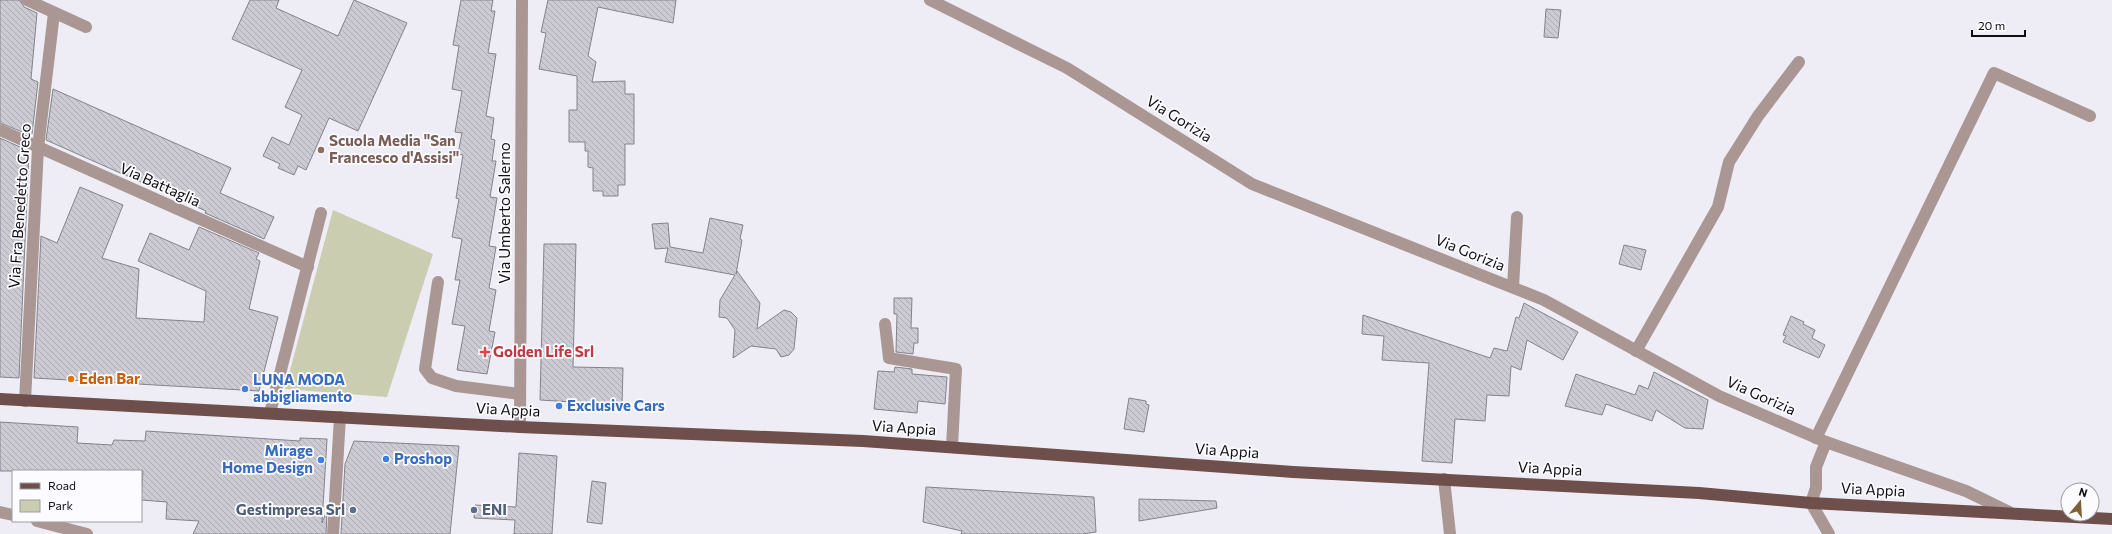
<svg xmlns="http://www.w3.org/2000/svg" width="2112" height="534" font-family="Commissioner,sans-serif">
<style>
.green{fill:#cbcdb1}
.building{fill:url(#building-back-hatch);stroke:#83838a}
.lines{fill:none;stroke-linecap:round;stroke-linejoin:round}
.minor{stroke:#aa9794;stroke-width:12}
.major{stroke:#6f4f4b;stroke-width:12}
.education-dot{fill:#8d6e63;stroke:#fcfbff;stroke-width:1.5}
.health-dot{fill:#e0444e;stroke:#fcfbff;stroke-width:1.5}
.food-dot{fill:#e8710a;stroke:#fcfbff;stroke-width:1.5}
.shop-dot{fill:#3f7fe0;stroke:#fcfbff;stroke-width:1.5}
.service-dot{fill:#5c6f8a;stroke:#fcfbff;stroke-width:1.5}
.labels{text-anchor:middle;stroke-width:3.5;stroke-linejoin:round;paint-order:stroke}
.street-label{font-size:15px;fill:#0f0f12;stroke:#fcfbff}
.education-label{font-size:15px;font-weight:bold;fill:#785e54;stroke:#fcfbff;text-anchor:start}
.health-label{font-size:15px;font-weight:bold;fill:#be3a42;stroke:#fcfbff;text-anchor:start}
.food-label{font-size:15px;font-weight:bold;fill:#c56008;stroke:#fcfbff;text-anchor:start}
.shop-label{font-size:15px;font-weight:bold;fill:#366cbe;stroke:#fcfbff;text-anchor:start}
.service-label{font-size:15px;font-weight:bold;fill:#4e5e75;stroke:#fcfbff;text-anchor:end}
</style>
<defs>
<pattern id="building-back-hatch" width="6" height="6" patternUnits="userSpaceOnUse"><rect width="6" height="6" fill="#cccbd3"/><path d="M-1 5l2 2M0 0l6 6M5-1l2 2" fill="none" stroke="#aeadb4"/></pattern>
</defs>
<rect width="100%" height="100%" fill="#eeedf6"/>
<!-- green -->
<polygon class="green" points="333,210 433,254 387,397 285,389"/>
<!-- building -->
<g class="building">
<polygon points="0,0 20,0 24,7 37,13 31,79 38,82 32,134 30,133 30,135 0,123"/>
<polygon points="250,0 279,0 276,8 338,36 354,0 407,23 358,131 329,118 306,170 298,166 294,175 278,168 280,164 263,156 272,137 289,145 302,115 285,107 302,70 232,39"/>
<polygon points="461,0 493,0 491,11 495,11 488,53 496,54 486,116 494,118 491,139 495,140 492,161 496,161 490,197 497,198 489,246 496,247 489,288 496,290 489,331 495,332 487,374 457,370 465,326 452,324 460,280 455,280 462,239 452,237 459,199 456,198 463,155 458,154 462,133 455,132 462,91 452,89 459,46 453,45"/>
<polygon points="548,0 676,0 673,23 598,7 588,56 596,62 592,82 625,81 625,94 634,94 634,144 625,144 625,185 618,185 618,196 603,196 603,191 593,191 593,168 588,167 588,151 585,151 585,142 569,142 569,110 577,110 577,76 539,69 546,33 541,32"/>
<polygon points="1546,9 1561,10 1558,38 1544,37"/>
<polygon points="53,89 231,168 220,193 274,217 264,239 205,213 206,211 46,140"/>
<polygon points="0,138 29,151 19,378 0,377"/>
<polygon points="80,187 123,205 102,258 139,269 136,318 204,322 206,291 138,261 150,233 189,250 199,227 259,253 256,259 260,261 249,309 278,317 259,391 34,378 41,236 57,243"/>
<polygon points="710,218 743,225 740,239 742,240 736,274 737,271 760,303 757,329 784,310 791,312 797,318 794,349 789,355 781,357 776,349 751,346 733,358 735,330 727,318 719,317 720,300 735,275 665,262 668,248 655,249 652,224 668,223 670,247 703,253"/>
<polygon points="544,244 576,244 573,367 623,368 622,405 540,400"/>
<polygon points="1624,245 1646,250 1641,270 1619,264"/>
<polygon points="894,298 912,298 911,328 918,328 918,343 914,343 913,354 896,352 897,314 894,314"/>
<polygon points="1524,303 1578,332 1563,360 1527,340 1521,370 1511,366 1509,396 1487,395 1485,421 1455,419 1452,463 1422,461 1429,363 1382,360 1384,336 1362,334 1363,315 1490,358 1494,348 1507,351 1516,317 1519,318"/>
<polygon points="1791,316 1804,322 1803,324 1815,330 1812,338 1825,345 1819,358 1783,342 1786,336 1783,335"/>
<polygon points="895,367 912,369 912,374 947,377 945,404 918,401 917,413 874,409 878,371 894,372"/>
<polygon points="1654,372 1708,400 1703,429 1685,428 1656,410 1652,421 1606,404 1602,415 1565,406 1576,374 1635,395 1639,385 1648,389"/>
<polygon points="1129,398 1146,401 1146,404 1149,405 1144,432 1124,429"/>
<polygon points="0,422 78,427 77,443 112,445 114,440 145,441 146,431 300,441 300,438 327,439 322,523 327,510 326,534 193,534 199,521 166,519 167,502 141,500 143,471 0,471"/>
<polygon points="354,441 459,446 450,534 341,534 345,464"/>
<polygon points="519,453 557,456 552,534 514,534 515,520 474,518 475,505 516,507"/>
<polygon points="592,481 606,483 602,524 587,522"/>
<polygon points="926,487 1094,497 1096,532 1082,534 961,534 962,531 923,522"/>
<polygon points="1139,499 1216,501 1217,508 1139,521"/>
</g>
<g class="lines">
<!-- minor -->
<g class="minor">
<polyline points="27,0 86,27"/>
<polyline points="930,0 1067,68 1252,184 1544,300 1719,396 1826,442 1966,491 2009,512"/>
<polyline points="0,130 308,267"/>
<polyline points="438,282 425,369 432,378 456,386 520,394"/>
<polyline points="1513,287 1517,217"/>
<polyline points="885,324 889,358 956,369 952,447"/>
<polyline points="1636,351 1718,207 1729,162 1758,116 1799,62"/>
<polyline points="25,401 38,148 54,13"/>
<polyline points="270,413 321,213"/>
<polyline points="520,427 522,0"/>
<polyline points="1816,438 1994,73 2090,116"/>
<polyline points="1826,442 1816,467 1816,488 1811,503 1829,534"/>
<polyline points="1444,479 1450,534"/>
<polyline points="0,512 13,515"/>
<polyline points="37,521 87,534"/>
<polyline points="333,534 340,417"/>
</g>
<!-- major -->
<polyline class="major" points="0,399 520,427 863,441 1293,472 1699,493 1811,503 2112,519"/>
</g>
<!-- markers -->
<circle class="education-dot" cx="321" cy="150" r="4"/>
<path class="health-dot" d="M483 346h4v4h4v4h-4v4h-4v-4h-4v-4h4z"/>
<circle class="food-dot" cx="71" cy="379" r="4"/>
<g class="shop-dot">
<circle cx="245" cy="389" r="4"/>
<circle cx="559" cy="406" r="4"/>
<circle cx="386" cy="459" r="4"/>
<circle cx="321" cy="460" r="4"/>
</g>
<g class="service-dot">
<circle cx="353" cy="510" r="4"/>
<circle cx="474" cy="510" r="4"/>
</g>
<g class="labels">
<!-- street labels -->
<g class="street-label">
<text transform="translate(1179 119) rotate(32)" y="5">Via Gorizia</text>
<text transform="translate(160 185) rotate(24)" y="5">Via Battaglia</text>
<text transform="translate(20 206) rotate(-86)" y="5">Via Fra Benedetto Greco</text>
<text transform="translate(505 213) rotate(-90)" y="5">Via Umberto Salerno</text>
<text transform="translate(1470 253) rotate(22)" y="5">Via Gorizia</text>
<text transform="translate(1761 396) rotate(24)" y="5">Via Gorizia</text>
<text transform="translate(508 410) rotate(3)" y="5">Via Appia</text>
<text transform="translate(904 428) rotate(4)" y="5">Via Appia</text>
<text transform="translate(1227 451) rotate(4)" y="5">Via Appia</text>
<text transform="translate(1550 469) rotate(3)" y="5">Via Appia</text>
<text transform="translate(1873 490) rotate(3)" y="5">Via Appia</text>
</g>
<!-- education labels -->
<g class="education-label">
<text x="329" y="146">Scuola Media "San<tspan x="329" dy="17">Francesco d'Assisi"</tspan></text>
</g>
<!-- health labels -->
<g class="health-label">
<text x="493" y="357">Golden Life Srl</text>
</g>
<!-- food labels -->
<g class="food-label">
<text x="79" y="384">Eden Bar</text>
</g>
<!-- shop labels -->
<g class="shop-label">
<text x="253" y="385">LUNA MODA<tspan x="253" dy="17">abbigliamento</tspan></text>
<text x="567" y="411">Exclusive Cars</text>
<text x="313" y="456" text-anchor="end">Mirage<tspan x="313" dy="17">Home Design</tspan></text>
<text x="394" y="464">Proshop</text>
</g>
<!-- service labels -->
<g class="service-label">
<text x="345" y="515">Gestimpresa Srl</text>
<text x="482" y="515" text-anchor="start">ENI</text>
</g>
</g>
<!-- legend -->
<rect x="12" y="470" width="130" height="52" fill="#fcfbff" stroke="#9d9da0"/>
<rect x="20" y="483" width="20" height="6" fill="#6f4f4b" stroke="#9d9da0"/>
<text x="48" y="490" font-size="12" fill="#0f0f12">Road</text>
<rect x="20" y="500" width="20" height="12" fill="#cbcdb1" stroke="#9d9da0"/>
<text x="48" y="510" font-size="12" fill="#0f0f12">Park</text>
<!-- north arrow -->
<g transform="translate(2080 502) rotate(18)"><circle r="19" fill="#fcfbff" stroke="#9d9da0"/>
<path d="M0-3L7 15L0 10L-7 15Z" fill="#7c6234"/>
<text y="-6" font-size="11" font-weight="bold" text-anchor="middle" fill="#0f0f12">N</text>
</g>
<!-- scale -->
<path d="M1972 30v6h53v-6" fill="none" stroke="#0f0f12" stroke-width="2"/>
<text x="1978" y="30" font-size="12" fill="#0f0f12" stroke="#fcfbff" stroke-width="3" paint-order="stroke">20 m</text>
</svg>
